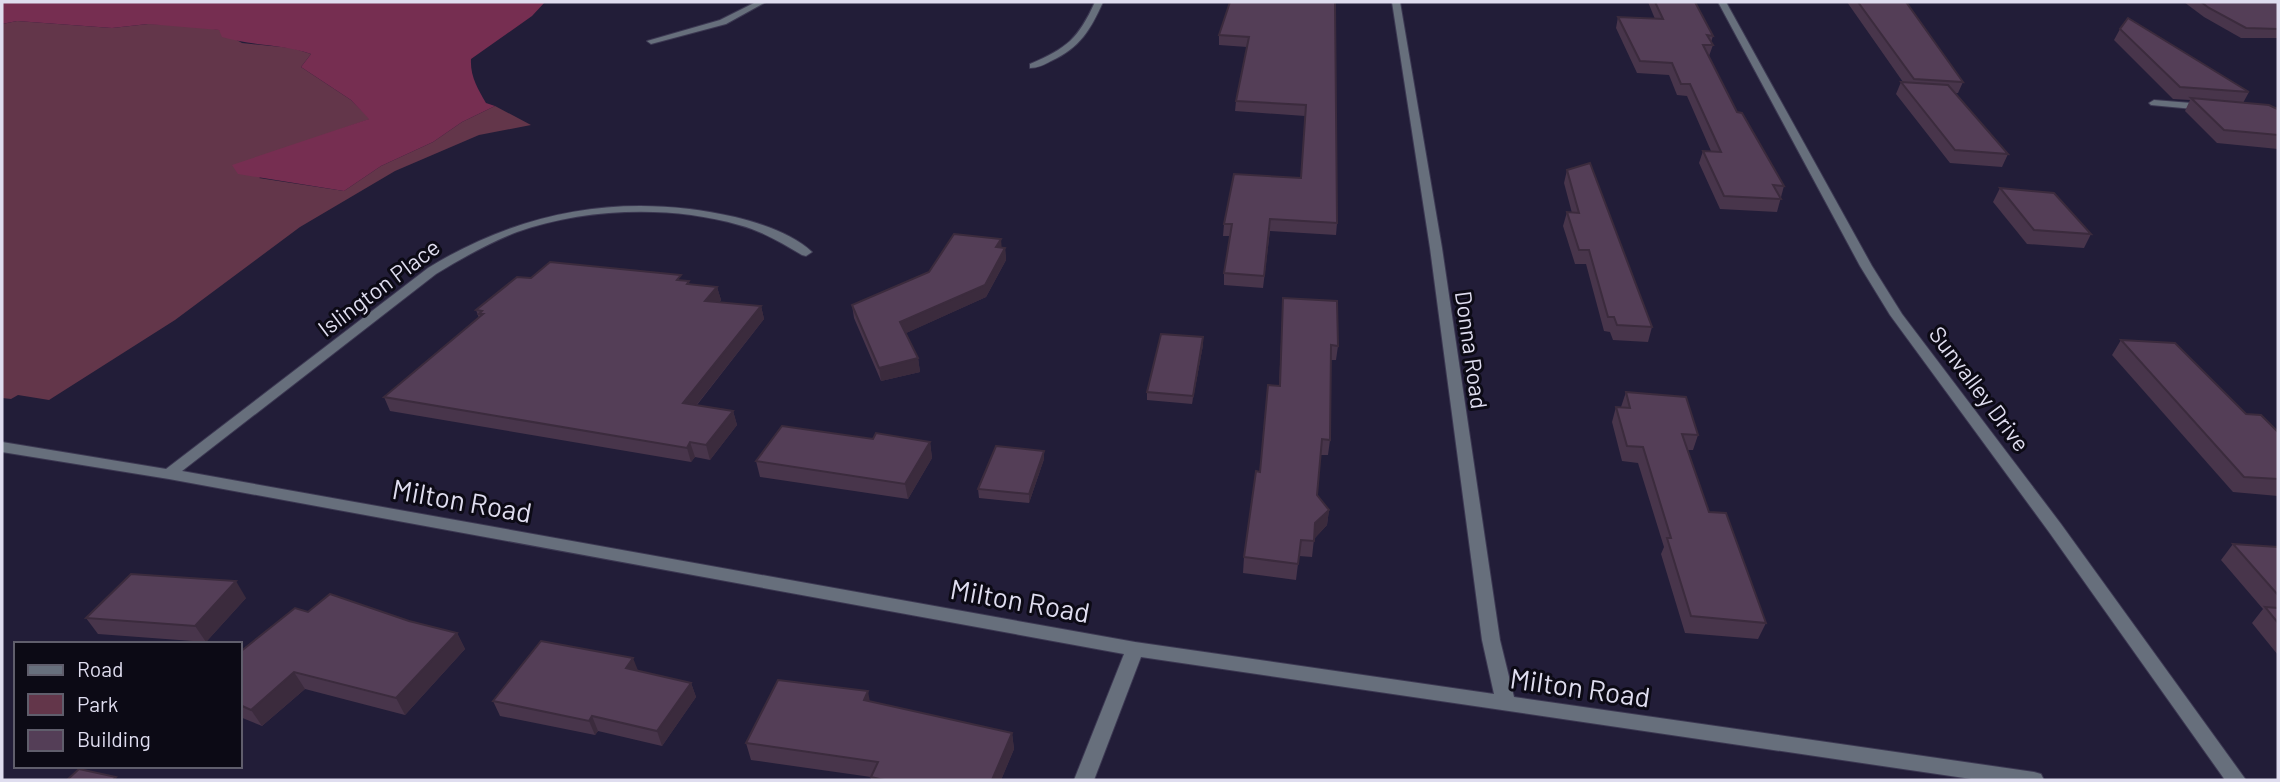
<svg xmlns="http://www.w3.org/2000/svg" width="2280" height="782" font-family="Barlow,sans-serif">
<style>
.green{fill:#63364a}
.forest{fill:#762e51}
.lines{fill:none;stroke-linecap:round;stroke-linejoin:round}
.street-casing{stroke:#3c3852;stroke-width:2}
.street{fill:#676f7c;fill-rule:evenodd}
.wall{fill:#48354b}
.shaded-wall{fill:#3b2b3d}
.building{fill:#543e57;stroke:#3b2b3d;stroke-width:2}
.labels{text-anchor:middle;stroke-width:6;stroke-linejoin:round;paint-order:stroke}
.street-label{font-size:23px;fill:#dfddef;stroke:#0c0a15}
.near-street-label{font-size:28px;fill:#dfddef;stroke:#0c0a15}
</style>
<rect width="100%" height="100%" fill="#221d38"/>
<!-- green -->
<polygon class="green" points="17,21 112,28 148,24 191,25 219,30 242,43 292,48 311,54 301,67 351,100 370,119 307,141 259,178 344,191 381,166 433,142 462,122 495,106 531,125 479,135 395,171 300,227 175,320 49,400 18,395 11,399 2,398 2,24"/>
<!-- forest -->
<path class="forest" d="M2 2H545L532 16 471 59C470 76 478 89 486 103L495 106 462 122 433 142 381 166 344 191 238 174 232 165 369 119 351 100 301 67 311 54C282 44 252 46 222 37L219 30 148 24 112 28 17 21 2 24Z"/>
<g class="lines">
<defs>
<g id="street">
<polygon points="756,2 766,2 726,24 651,44 647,41 720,20"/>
<path d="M1095 2H1103C1091 29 1080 48 1051 61 1044 65 1038 68 1030 68V64C1067 48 1078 39 1095 2Z"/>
<path d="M1392 2H1400L1442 248 1500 640 1514 697 2034 772 2041 774 2044 780H1978L1141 657 1094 780H1074L1124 654 169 479 2 452V442L166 469 428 268C522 210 626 192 735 217 760 223 793 234 812 252L806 256 802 255C782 243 762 231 739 225 670 205 585 208 517 232 489 243 462 258 436 274L182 471 1135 642 1494 694 1482 640 1430 248Z"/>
<polygon points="1718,2 1726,2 1872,266 1902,314 2061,524 2246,780 2225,780 2049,532 1890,315 1860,266"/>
<polygon points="2154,100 2204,104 2209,107 2204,110 2151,105 2149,103"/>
</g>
</defs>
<!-- street casing -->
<use href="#street" class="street-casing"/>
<!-- street -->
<use href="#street" class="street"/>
</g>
<!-- wall -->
<g class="wall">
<polygon points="1335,2 1337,223 1336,235 1270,231 1263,288 1224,285 1224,273 1230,236 1223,236 1224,224 1301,178 1305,116 1235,111 1236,101 1247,47 1219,45 1219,35"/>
<polygon points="1648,2 1695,2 1713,36 1711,42 1713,45 1709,56 1708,56 1737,112 1784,186 1777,212 1720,209 1699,163 1703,151 1711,151 1687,96 1677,95 1669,75 1637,73 1616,28 1618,17 1655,19"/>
<polygon points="1847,2 1906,2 1963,82 1958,93 1955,93 2008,154 2002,167 1950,163 1896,94 1901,82 1903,82"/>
<polygon points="2184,2 2278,2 2278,38 2241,38 2204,17"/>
<polygon points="2120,29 2249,92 2243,103 2277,109 2278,107 2278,149 2217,143 2185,111 2190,100 2173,99 2114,40"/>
<polygon points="1567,170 1652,327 1648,342 1613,340 1610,332 1604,331 1586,264 1575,264 1563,226 1567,212 1572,213 1564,183"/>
<polygon points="2000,188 2091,234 2084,248 2027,244 1993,202"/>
<polygon points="1001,239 1001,247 1005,248 1006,260 986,297 906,333 918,358 920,372 881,381 854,318 852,305 929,272"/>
<polygon points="531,278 682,280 690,284 717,287 721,300 719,303 761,306 764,319 697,405 733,411 737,425 710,460 695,457 691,462 390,411 384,397 479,318 476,310"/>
<polygon points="1283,298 1338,346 1336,360 1331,360 1330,440 1328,455 1320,455 1317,495 1329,510 1327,525 1314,539 1312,557 1299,556 1296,580 1243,573 1244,557 1260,472 1279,386"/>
<polygon points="1203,337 1203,345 1192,404 1147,400 1147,392"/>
<polygon points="2121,340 2278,432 2278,496 2233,492 2112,355"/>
<polygon points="1626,392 1698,435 1693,450 1687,450 1709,512 1766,623 1758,639 1685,633 1661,554 1664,547 1638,463 1622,461 1612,422 1616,407 1621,407"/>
<polygon points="873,439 930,442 932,458 908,499 760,477 756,461"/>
<polygon points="1044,459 1029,503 979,498 978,489"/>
<polygon points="2233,544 2278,547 2278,655 2252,623 2263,609 2221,560"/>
<polygon points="246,598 206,642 98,634 86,618"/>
<polygon points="308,612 409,621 457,633 465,649 405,715 305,689 262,726 240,717 240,652"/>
<polygon points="638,671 691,683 696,697 662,746 598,731 595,735 500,716 493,701"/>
<polygon points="870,701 1012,733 1014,749 1001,780 871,780 871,777 751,760 746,743"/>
</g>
<!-- shaded-wall -->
<g class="shaded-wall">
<polygon points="1001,239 1002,251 996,247"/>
<polygon points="1005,248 1006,260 986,297 902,335 900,322"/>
<polygon points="717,287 721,300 708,315 705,301"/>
<polygon points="761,306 764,319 687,417 683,403"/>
<polygon points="1203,337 1203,345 1192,404 1193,396"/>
<polygon points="918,358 920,372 881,381 879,368"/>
<polygon points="733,411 737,425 710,460 706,445"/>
<polygon points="690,442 695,457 691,462 687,448"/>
<polygon points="930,442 932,458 908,499 905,484"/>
<polygon points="1044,451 1044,459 1029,503 1029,494"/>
<polygon points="1329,510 1327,525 1314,539 1315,523"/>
<polygon points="236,581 246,598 206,642 195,626"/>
<polygon points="457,633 465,649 405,715 396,698"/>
<polygon points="633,658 639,673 626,668"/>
<polygon points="294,672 305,689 262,726 251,710"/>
<polygon points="691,683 696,697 662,746 657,731"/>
<polygon points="868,691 871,708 864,700"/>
<polygon points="592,716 598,731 595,735 589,721"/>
<polygon points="1012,733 1014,749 1001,780 992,780"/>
</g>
<!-- building -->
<g class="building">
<polygon points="1230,2 1335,2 1337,223 1270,219 1264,276 1224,273 1232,224 1224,224 1234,174 1301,178 1306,105 1236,101 1249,37 1219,35"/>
<polygon points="1655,2 1695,2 1713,36 1707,35 1713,45 1703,45 1737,112 1742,113 1784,186 1773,185 1781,199 1724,196 1703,151 1721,152 1690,84 1681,84 1672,63 1640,61 1618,17 1663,19"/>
<polygon points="1858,2 1906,2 1963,82 1914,79"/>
<polygon points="2201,2 2278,2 2278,29 2246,28 2209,8"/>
<polygon points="2128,18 2249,92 2180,87 2120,29"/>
<polygon points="1901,82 1948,85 2008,154 1955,150"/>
<polygon points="2191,98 2269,105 2277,109 2278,107 2278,135 2224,130"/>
<polygon points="1590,163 1652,327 1617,325 1614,317 1608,317 1589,250 1579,250 1567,212 1579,213 1567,170"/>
<polygon points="2000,188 2054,193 2091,234 2034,230"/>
<polygon points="954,234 1001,239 996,247 1005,248 985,285 900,322 918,358 879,368 852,305 929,272"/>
<polygon points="550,262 681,275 677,280 689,281 687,284 717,287 705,301 761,306 683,403 733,411 706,445 690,442 687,448 384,397 483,314 479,314 482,311 476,310 517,277 531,278"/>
<polygon points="1283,298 1337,301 1338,346 1331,345 1330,440 1322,439 1317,495 1329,510 1315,523 1314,541 1301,540 1298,564 1244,557 1256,471 1260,472 1268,385 1280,386"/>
<polygon points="1161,334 1203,337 1193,396 1147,392"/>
<polygon points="2121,340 2175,343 2246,414 2261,415 2278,432 2278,479 2244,477"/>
<polygon points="1626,392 1686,397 1698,435 1682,434 1709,512 1726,513 1766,623 1691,616 1667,538 1671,538 1643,447 1627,446 1616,407 1630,408"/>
<polygon points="782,426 873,439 876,433 930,442 905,484 756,461"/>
<polygon points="996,446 1044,451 1029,494 978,489"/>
<polygon points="2233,544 2278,547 2278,595"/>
<polygon points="131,574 236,581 195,626 86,618"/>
<polygon points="330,594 409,621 457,633 396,698 294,672 251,710 240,705 240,652 295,608 308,612"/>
<polygon points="2265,607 2278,608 2278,623"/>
<polygon points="541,641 633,658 626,668 691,683 657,731 592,716 589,721 493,701"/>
<polygon points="778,680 868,691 864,700 1012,733 992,780 884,780 871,777 878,762 746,743"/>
<polygon points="79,769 116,777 113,780 67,780"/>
</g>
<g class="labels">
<!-- street labels -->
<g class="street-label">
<text transform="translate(379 288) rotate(-37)" y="8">Islington Place</text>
<text transform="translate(1471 350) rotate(82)" y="8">Donna Road</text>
<text transform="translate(1979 389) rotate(53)" y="8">Sunvalley Drive</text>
</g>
<!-- near-street labels -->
<g class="near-street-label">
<text transform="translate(462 501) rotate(10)" y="10">Milton Road</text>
<text transform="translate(1020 601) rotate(10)" y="10">Milton Road</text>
<text transform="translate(1580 688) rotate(8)" y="10">Milton Road</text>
</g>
</g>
<!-- border -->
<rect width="2280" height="782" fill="none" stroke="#dfddef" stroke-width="7"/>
<!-- legend -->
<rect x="14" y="642" width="228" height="126" fill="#0c0a15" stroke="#605e6c" stroke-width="2"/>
<rect x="28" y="665" width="35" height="10" fill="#676f7c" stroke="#605e6c" stroke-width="2"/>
<text x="77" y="677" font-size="21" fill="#dfddef">Road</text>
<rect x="28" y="694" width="35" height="21" fill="#63364a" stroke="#605e6c" stroke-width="2"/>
<text x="77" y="712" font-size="21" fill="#dfddef">Park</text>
<rect x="28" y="730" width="35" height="21" fill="#543e57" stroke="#605e6c" stroke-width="2"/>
<text x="77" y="747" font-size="21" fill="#dfddef">Building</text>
</svg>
